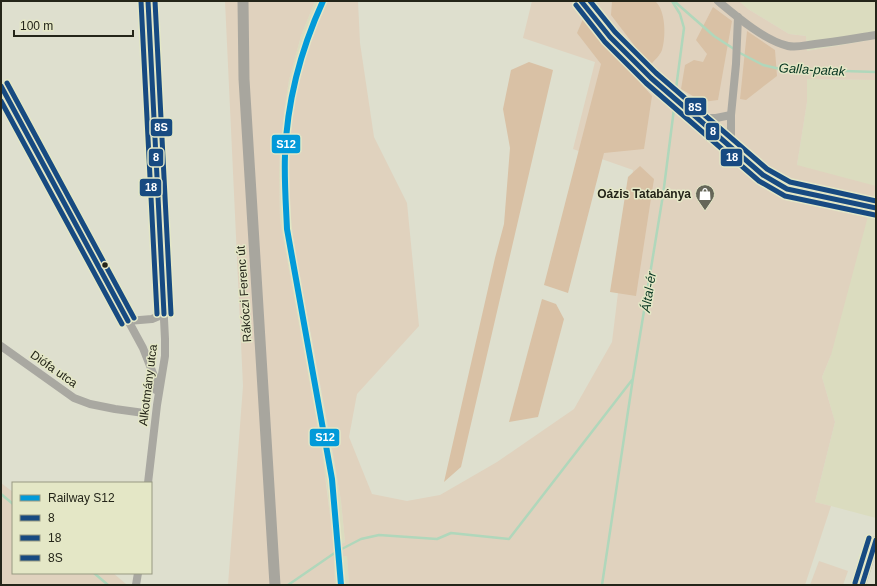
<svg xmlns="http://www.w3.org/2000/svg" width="877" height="586" font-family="Arial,sans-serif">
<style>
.built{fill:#dbdcbf}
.green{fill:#e0d2be}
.forest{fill:#d9c1a5}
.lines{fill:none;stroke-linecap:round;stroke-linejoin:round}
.stream{stroke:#b0d7bb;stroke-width:2.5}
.minor{stroke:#a9a8a1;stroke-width:8}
.secondary{stroke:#a8a69e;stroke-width:11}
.bus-1-casing{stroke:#e4e7c6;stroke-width:8}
.bus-2-casing{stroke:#e4e7c6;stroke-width:8}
.bus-3-casing{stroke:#e4e7c6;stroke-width:8}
.bus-1{stroke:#174a81;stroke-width:5}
.bus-2{stroke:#174a81;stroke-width:5}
.bus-3{stroke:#174a81;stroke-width:5}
.rail-1-casing{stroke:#e4e7c6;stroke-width:9}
.rail-1{stroke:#029ad9;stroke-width:6}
.bus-dot{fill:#242519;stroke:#e4e7c6;stroke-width:1.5}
.labels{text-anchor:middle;stroke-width:3;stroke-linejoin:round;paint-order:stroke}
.poi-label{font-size:12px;font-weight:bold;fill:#242519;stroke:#e4e7c6;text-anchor:end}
.street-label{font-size:12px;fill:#242519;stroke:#e4e7c6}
.water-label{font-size:13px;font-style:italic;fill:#063420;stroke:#e4e7c6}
.line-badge{stroke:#e4e7c6;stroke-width:1.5}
.badge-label{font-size:11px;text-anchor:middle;font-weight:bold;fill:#fff}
</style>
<rect width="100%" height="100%" fill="#dedfce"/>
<!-- built -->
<g class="built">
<polygon points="315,1 327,1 314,30 307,53 294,108 289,163 289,186 293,239 341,501 345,542 333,548 327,487 280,220 279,173 280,150 285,105 289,80 301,36"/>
<polygon points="739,1 876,1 876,39 807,51 806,36 789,34 748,9"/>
<polygon points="807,79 876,80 876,518 831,506 815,502 835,422 822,377 831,355 797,165 807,102"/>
<polygon points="347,556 349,585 335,585 334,559"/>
</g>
<!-- green -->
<g class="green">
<path d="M225 1H315L301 36 289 80 285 105 280 150 279 173 280 220 322 451 334 548 345 542 341 501C332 446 321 390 311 335 305 302 297 270 293 237 283 158 291 72 327 1H358L360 43 374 137 407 203 419 326 357 394 349 437 372 494 407 501 440 495 497 462 574 409 612 342 633 170 573 149 595 62 523 38 532 1H739L748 9 789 34 806 36 807 51 876 39V80L807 79V102L797 165 876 186 831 355 822 377 835 422 815 502 831 506 805 585H349L347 556 334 559 335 585H228L243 386Z"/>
<polygon points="1,483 13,492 13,573 113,573 126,584 134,585 1,585"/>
<polygon points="819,561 848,571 843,585 810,585"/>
</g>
<!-- forest -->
<g class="forest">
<path d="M612 1H655C666 10 666 38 662 50 660 56 653 61 650 66L611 15Z"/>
<polygon points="713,7 732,21 718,100 703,102 681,89 685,65 694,60 703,62 707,54 696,40"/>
<polygon points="583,19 652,96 644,149 604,153 568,293 544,285 601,64 577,33"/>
<polygon points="747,31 775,50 777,76 746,100 740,99"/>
<polygon points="529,62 553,70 461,467 444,482 495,258 504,224 510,148 503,109 511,70"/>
<polygon points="640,166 654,179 636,296 610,292 628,177"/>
<polygon points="542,299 556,304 564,319 538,417 509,422"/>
</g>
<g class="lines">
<!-- stream -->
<g class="stream">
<polyline points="672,1 680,14 684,28 675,96"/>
<polyline points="674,1 714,36 734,49"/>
<polyline points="738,52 763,65 780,69 876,72"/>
<polyline points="1,494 13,504"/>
<polyline points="94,573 108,585"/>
<polyline points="288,585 336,552 361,539 379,535 437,539 451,533 509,539 632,380"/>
<polyline points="602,585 633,378 663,195 675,101"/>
</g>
<!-- minor -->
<g class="minor">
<polyline points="581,1 610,37 651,78 763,175 787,189 805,193 876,208"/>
<path d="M718 1C736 16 765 41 788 46 797 48 806 45 815 44 836 42 856 38 876 35"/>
<polyline points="1,86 143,348 156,381 156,390"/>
<polyline points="699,118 716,118 731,115"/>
<polyline points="731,147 731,115 736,64 738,17"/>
<polyline points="128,321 152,319 164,314"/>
<polyline points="1,346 74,398 90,404 115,409 144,413"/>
<polyline points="148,483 157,405 165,356 165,339 148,1"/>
<polyline points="136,585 138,573"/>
<polyline points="862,585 876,540"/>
</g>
<!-- secondary -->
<polyline class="secondary" points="243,1 244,79 275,585"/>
<defs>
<g id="bus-1">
<polyline points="148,1 164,314"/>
<polyline points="581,1 610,37 651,78 763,175 787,189 876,208"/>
<polyline points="1,86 128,321"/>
<polyline points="862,585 876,540"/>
</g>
<g id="bus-2">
<polyline points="141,1 157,314"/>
<polyline points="576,5 605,42 646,83 759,181 785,196 875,215"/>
<polyline points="1,101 122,324"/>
</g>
<g id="bus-3">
<polyline points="155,1 171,314"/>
<polyline points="590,1 615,32 656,73 767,169 790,182 876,201"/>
<polyline points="7,83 134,318"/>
<polyline points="855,583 869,538"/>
</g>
</defs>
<!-- bus-1 casing -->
<use href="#bus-1" class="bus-1-casing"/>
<!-- bus-2 casing -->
<use href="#bus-2" class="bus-2-casing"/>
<!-- bus-3 casing -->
<use href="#bus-3" class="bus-3-casing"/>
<!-- bus-1 -->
<use href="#bus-1" class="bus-1"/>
<!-- bus-2 -->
<use href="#bus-2" class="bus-2"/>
<!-- bus-3 -->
<use href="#bus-3" class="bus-3"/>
<defs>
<path id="rail-1" d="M323 1C301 49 287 102 285 155 284 180 286 205 287 229L332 479 341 585"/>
</defs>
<!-- rail-1 casing -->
<use href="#rail-1" class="rail-1-casing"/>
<!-- rail-1 -->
<use href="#rail-1" class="rail-1"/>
</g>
<!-- icons -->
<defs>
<symbol id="shop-pin" viewBox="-11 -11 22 30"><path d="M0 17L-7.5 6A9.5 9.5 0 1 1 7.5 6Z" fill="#656658" stroke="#e4e7c6"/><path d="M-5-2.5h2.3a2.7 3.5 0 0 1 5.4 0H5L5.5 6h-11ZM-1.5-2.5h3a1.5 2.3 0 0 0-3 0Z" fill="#fff"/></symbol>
</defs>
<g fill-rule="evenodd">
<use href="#shop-pin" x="694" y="183" width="22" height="30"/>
</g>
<!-- markers -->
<circle class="bus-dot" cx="105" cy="265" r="3.5"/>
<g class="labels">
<!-- poi labels -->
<g class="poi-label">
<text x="691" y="198">Oázis Tatabánya</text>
</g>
<!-- street labels -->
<g class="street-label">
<text transform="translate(244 294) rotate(-94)" y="4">Rákóczi Ferenc út</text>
<text transform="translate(54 369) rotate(35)" y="4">Diófa utca</text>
<text transform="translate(148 385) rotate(-83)" y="4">Alkotmány utca</text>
</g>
<!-- water labels -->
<g class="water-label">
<text transform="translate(812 69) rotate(3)" y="5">Galla-patak</text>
<text transform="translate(648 292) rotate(-81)" y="5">Által-ér</text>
</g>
</g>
<g class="line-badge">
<rect x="684" y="97" width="23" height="19" rx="4" fill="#174a81"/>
<rect x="150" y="118" width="23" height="19" rx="4" fill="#174a81"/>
<rect x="705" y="122" width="15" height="19" rx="4" fill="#174a81"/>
<rect x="271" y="134" width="30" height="20" rx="4" fill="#029ad9"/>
<rect x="720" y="148" width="23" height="19" rx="4" fill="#174a81"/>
<rect x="148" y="148" width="16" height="19" rx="4" fill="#174a81"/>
<rect x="139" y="178" width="23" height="19" rx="4" fill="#174a81"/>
<rect x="309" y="428" width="31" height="19" rx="4" fill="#029ad9"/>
</g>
<g class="badge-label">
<text x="695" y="111">8S</text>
<text x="161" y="131">8S</text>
<text x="713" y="135">8</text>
<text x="286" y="148">S12</text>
<text x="732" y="161">18</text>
<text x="156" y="161">8</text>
<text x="151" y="191">18</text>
<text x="325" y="441">S12</text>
</g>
<!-- border -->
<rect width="877" height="586" fill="none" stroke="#242519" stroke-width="4"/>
<!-- legend -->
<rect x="12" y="482" width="140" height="92" fill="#e4e7c6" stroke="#979981"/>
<rect x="20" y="495" width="20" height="6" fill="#029ad9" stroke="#979981"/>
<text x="48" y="502" font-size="12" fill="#242519">Railway S12</text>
<rect x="20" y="515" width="20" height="6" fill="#174a81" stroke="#979981"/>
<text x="48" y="522" font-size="12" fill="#242519">8</text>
<rect x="20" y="535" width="20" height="6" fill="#174a81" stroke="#979981"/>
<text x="48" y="542" font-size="12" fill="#242519">18</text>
<rect x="20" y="555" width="20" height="6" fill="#174a81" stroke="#979981"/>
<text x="48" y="562" font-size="12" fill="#242519">8S</text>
<!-- scale -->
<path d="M14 30v6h119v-6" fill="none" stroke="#242519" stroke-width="2"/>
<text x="20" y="30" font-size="12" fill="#242519" stroke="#e4e7c6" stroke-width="3" paint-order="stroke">100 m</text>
</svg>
